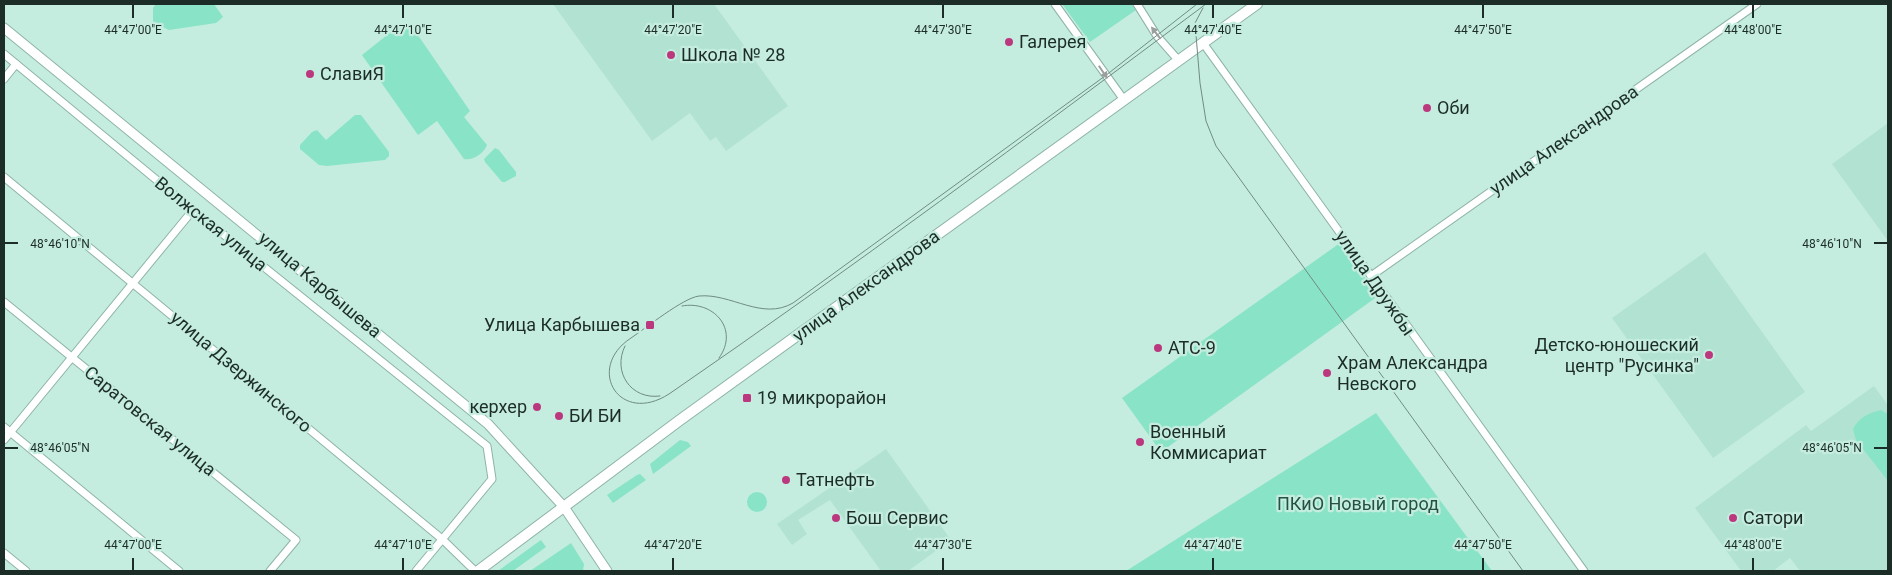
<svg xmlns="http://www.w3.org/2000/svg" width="1892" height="575" font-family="Roboto,sans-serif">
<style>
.built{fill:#b2e3d2}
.green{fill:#89e3c7}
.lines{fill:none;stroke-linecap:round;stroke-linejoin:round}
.minor-casing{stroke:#8eb4a7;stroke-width:9}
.tertiary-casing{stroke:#8eb4a7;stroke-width:11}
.secondary-casing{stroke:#8eb4a7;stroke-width:12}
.minor{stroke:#fff;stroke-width:7}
.tertiary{stroke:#fff;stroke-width:9}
.secondary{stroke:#fff;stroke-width:10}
.tram{stroke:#708c82;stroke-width:1}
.oneway{fill:#99a09e}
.ticks{fill:none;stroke:#1c2c27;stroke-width:2}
.poi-dot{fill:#bc387e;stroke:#c5eddf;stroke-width:2}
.labels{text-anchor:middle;stroke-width:4.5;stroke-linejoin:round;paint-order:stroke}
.poi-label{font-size:18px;fill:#1c2c27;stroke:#c5eddf;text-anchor:start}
.street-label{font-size:18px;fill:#1c2c27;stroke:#c5eddf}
.park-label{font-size:18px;fill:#235144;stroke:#c5eddf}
.ticks-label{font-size:12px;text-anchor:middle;fill:#1c2c27;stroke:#c5eddf;stroke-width:4.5;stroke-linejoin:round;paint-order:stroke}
</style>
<rect width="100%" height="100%" fill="#c5eddf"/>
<!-- built -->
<g class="built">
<polygon points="553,4 714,4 788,106 726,151 716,137 710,141 690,113 652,141"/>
<polygon points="1888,123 1888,241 1832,164"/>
<polygon points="1705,252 1805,392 1713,458 1612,318"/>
<polygon points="1874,386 1888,405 1888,571 1800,571 1790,558 1773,571 1741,571 1695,508 1806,425 1811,431"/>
<polygon points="886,449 951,540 908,571 881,571 830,500 798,520 807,534 792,545 777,524"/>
</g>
<!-- green -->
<g class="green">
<polygon points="156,4 214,4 223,17 216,23 169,30 153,22 153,8"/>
<polygon points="1062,4 1132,4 1136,10 1090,42"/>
<path d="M406 23 411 25 470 111 464 117 487 145C484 153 473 161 464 159L437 121 418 135 362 55 401 24Z"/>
<polygon points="355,115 361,115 389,152 389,156 385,160 327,166 319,165 300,149 300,145 312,132 317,130 326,140"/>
<polygon points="495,148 499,150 516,172 516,176 505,182 502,182 485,162 484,159"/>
<polygon points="1340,243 1378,296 1161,452 1122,398"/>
<path d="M1881 410 1888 414V481L1856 440 1853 429C1859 417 1869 413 1881 410Z"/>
<polygon points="1376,413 1492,571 1126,571"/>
<polygon points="680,440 688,442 691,446 653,474 650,464"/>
<polygon points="640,474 646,480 613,503 607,495 637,475"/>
<circle cx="757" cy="502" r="10"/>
<polygon points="541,540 546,547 513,571 498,571"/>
<polygon points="571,543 584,564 583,571 530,571"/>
</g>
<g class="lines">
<defs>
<g id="minor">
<polyline points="1055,4 1124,100"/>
<polyline points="1137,4 1157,36 1179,61"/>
<polyline points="1203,43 1584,571"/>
<polyline points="4,54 193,210 487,446 492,479 416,571"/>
<polyline points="4,79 16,64"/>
<polyline points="4,177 442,539 475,571"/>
<polyline points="1371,276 1757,4"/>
<polyline points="4,302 296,540 270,571"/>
<polyline points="4,427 179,571"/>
<polyline points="4,440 193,210"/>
<polyline points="4,553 26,571"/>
</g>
<polyline id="tertiary" points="4,28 488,424 564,507 607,571"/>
<polyline id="secondary" points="478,571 680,420 1257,4"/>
</defs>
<!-- minor casing -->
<use href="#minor" class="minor-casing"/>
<!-- tertiary casing -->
<use href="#tertiary" class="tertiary-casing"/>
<!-- secondary casing -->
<use href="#secondary" class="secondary-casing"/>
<!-- minor -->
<use href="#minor" class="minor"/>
<!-- tertiary -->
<use href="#tertiary" class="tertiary"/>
<!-- secondary -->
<use href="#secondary" class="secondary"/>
<!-- tram -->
<g class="tram">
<path d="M1197 4 1105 76 793 303C762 321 731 293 699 296 683 298 646 328 631 338 585 368 619 426 669 394 851 269 1029 136 1206 4"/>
<polyline points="1203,8 1195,23 1200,83 1206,121 1216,146 1523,571"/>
<path d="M682 306C713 300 740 329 719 358"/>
<path d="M625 346C612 372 631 400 660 396"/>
</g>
</g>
<!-- one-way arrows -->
<defs><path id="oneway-solid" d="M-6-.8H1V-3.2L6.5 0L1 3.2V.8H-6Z" transform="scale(1.25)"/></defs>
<g class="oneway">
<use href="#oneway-solid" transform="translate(1156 33) rotate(-128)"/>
<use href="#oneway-solid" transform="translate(1103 72) rotate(56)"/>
</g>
<!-- ticks -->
<path class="ticks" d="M133 5V18M403 5V18M673 5V18M943 5V18M1213 5V18M1483 5V18M1753 5V18M5 243H18M1874 243H1887M5 448H18M1874 448H1887M133 558V570M403 558V570M673 558V570M943 558V570M1213 558V570M1483 558V570M1753 558V570"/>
<!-- markers -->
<g class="poi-dot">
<circle cx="1009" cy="42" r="5"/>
<circle cx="671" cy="55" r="5"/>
<circle cx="310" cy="74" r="5"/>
<circle cx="1427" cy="108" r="5"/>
<rect x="645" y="320" width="10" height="10" rx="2.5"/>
<circle cx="1158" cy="348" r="5"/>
<circle cx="1709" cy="355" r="5"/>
<circle cx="1327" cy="373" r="5"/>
<rect x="742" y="393" width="10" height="10" rx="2.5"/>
<circle cx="537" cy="407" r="5"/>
<circle cx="559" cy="416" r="5"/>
<circle cx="1140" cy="442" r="5"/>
<circle cx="786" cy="480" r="5"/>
<circle cx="836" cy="518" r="5"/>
<circle cx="1733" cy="518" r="5"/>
</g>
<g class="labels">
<!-- poi labels -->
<g class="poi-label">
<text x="1019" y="48">Галерея</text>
<text x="681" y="61">Школа № 28</text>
<text x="320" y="80">СлавиЯ</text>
<text x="1437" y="114">Оби</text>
<text x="640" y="331" text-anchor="end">Улица Карбышева</text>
<text x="1699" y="351" text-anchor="end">Детско-юношеский<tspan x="1699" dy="21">центр "Русинка"</tspan></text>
<text x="1168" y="354">АТС-9</text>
<text x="1337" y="369">Храм Александра<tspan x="1337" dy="21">Невского</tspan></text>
<text x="757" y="404">19 микрорайон</text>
<text x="527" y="413" text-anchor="end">керхер</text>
<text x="569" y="422">БИ БИ</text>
<text x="1150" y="438">Военный<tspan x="1150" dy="21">Коммисариат</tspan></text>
<text x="796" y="486">Татнефть</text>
<text x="846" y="524">Бош Сервис</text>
<text x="1743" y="524">Сатори</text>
</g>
<!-- street labels -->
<g class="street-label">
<text transform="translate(1564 140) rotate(-35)" y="6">улица Александрова</text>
<text transform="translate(211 224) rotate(39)" y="6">Волжская улица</text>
<text transform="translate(1375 283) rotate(55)" y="6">улица Дружбы</text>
<text transform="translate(320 285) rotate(40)" y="6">улица Карбышева</text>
<text transform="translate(866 286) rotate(-36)" y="6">улица Александрова</text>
<text transform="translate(241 372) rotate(40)" y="6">улица Дзержинского</text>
<text transform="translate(150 421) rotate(39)" y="6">Саратовская улица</text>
</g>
<!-- park labels -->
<g class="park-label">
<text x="1358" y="510">ПКиО Новый город</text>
</g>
</g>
<g class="ticks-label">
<text x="133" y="34">44°47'00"E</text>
<text x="403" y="34">44°47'10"E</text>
<text x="673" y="34">44°47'20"E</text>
<text x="943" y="34">44°47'30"E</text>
<text x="1213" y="34">44°47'40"E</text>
<text x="1483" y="34">44°47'50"E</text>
<text x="1753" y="34">44°48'00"E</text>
<text x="60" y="248">48°46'10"N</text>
<text x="1832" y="248">48°46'10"N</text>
<text x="60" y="452">48°46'05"N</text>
<text x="1832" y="452">48°46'05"N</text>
<text x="133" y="549">44°47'00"E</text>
<text x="403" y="549">44°47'10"E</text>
<text x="673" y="549">44°47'20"E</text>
<text x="943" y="549">44°47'30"E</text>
<text x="1213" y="549">44°47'40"E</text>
<text x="1483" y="549">44°47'50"E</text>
<text x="1753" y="549">44°48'00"E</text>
</g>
<!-- border -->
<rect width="1892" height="575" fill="none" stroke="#1c2c27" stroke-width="10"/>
</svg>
